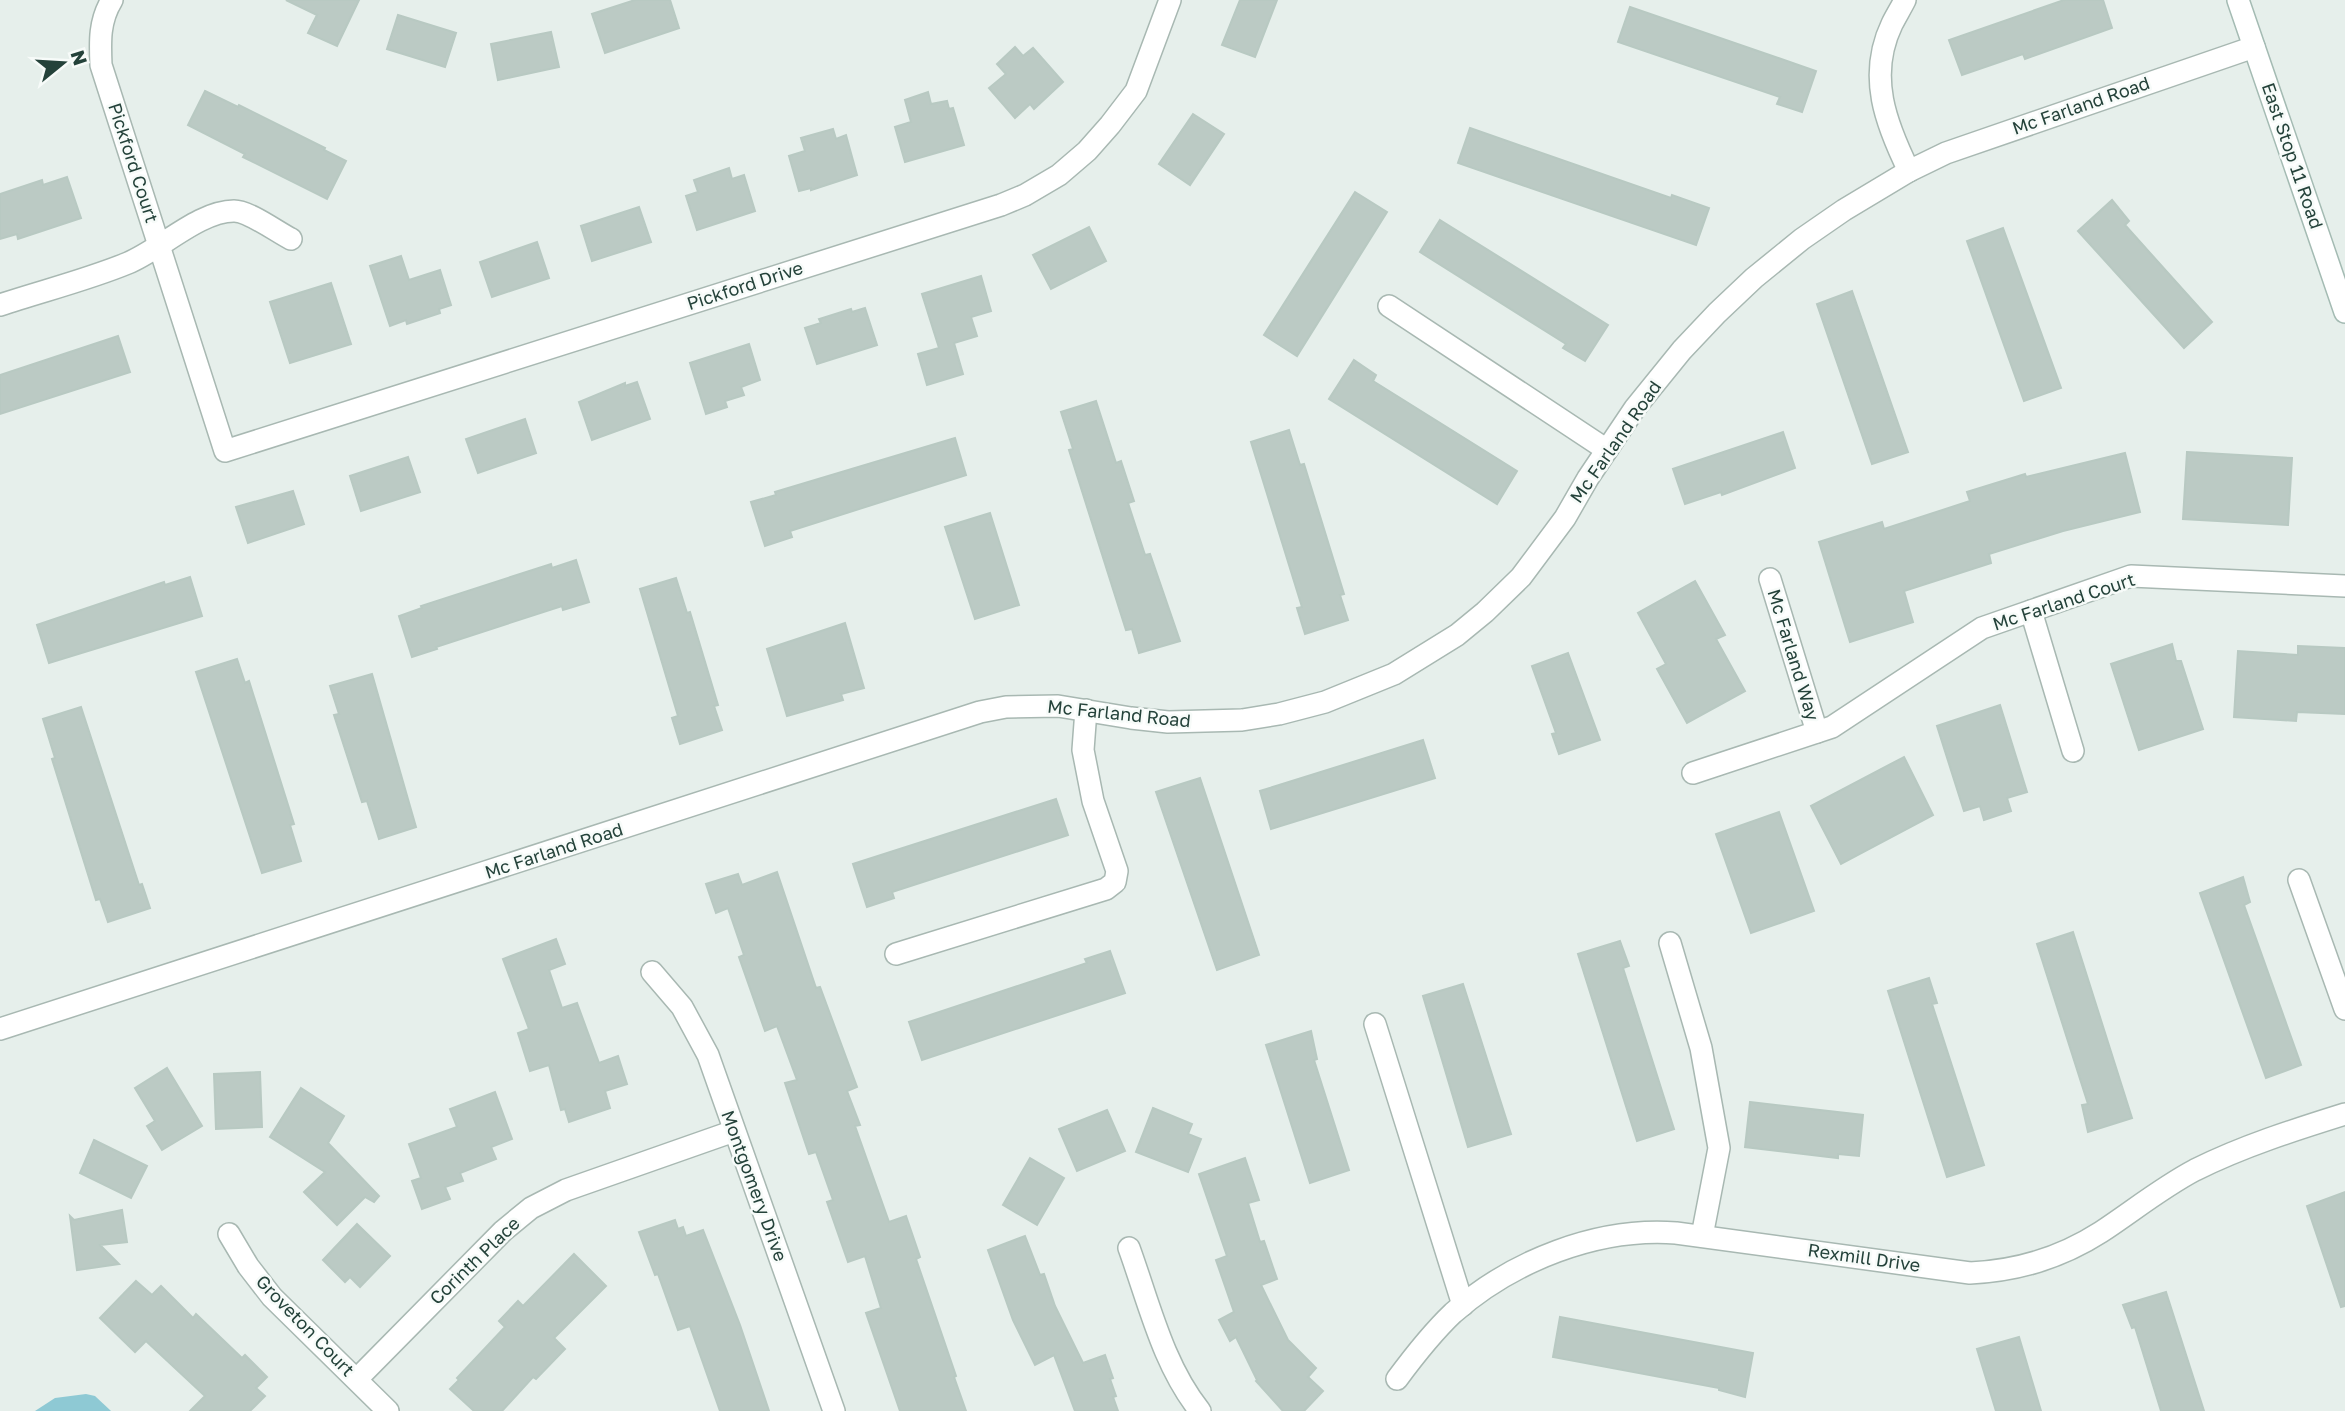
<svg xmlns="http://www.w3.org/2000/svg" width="2345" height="1411" font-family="'Golos Text',sans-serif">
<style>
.water{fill:#8ec9d4}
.building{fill:#bbcac4;stroke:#b8c9c2;stroke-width:2}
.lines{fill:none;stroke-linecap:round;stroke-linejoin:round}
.street-casing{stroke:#a8b8b2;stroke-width:24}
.secondary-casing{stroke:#a4bbb3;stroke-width:24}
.street{stroke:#fff;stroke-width:21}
.secondary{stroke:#fff;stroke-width:21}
.labels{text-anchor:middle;stroke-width:5;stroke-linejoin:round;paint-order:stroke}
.street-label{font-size:18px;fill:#24423a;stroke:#f7fbf9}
</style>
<rect width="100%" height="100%" fill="#e6efeb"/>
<!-- water -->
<polygon class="water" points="86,1394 95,1396 111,1411 35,1411 55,1398"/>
<!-- building -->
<g class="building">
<polygon points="286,0 359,0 337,46 308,33 317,15"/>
<polygon points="635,0 670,0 679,28 605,53 592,14"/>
<polygon points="1240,0 1277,0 1255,57 1222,45"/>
<polygon points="2064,0 2103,0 2112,28 2025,59 2023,54 1962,75 1949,40"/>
<polygon points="1630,7 1816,71 1802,112 1777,104 1780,97 1618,42"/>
<polygon points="398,15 456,33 445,67 387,49"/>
<polygon points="551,32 559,67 498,80 491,44"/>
<polygon points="1015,47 1023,56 1033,48 1063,82 1034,109 1030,104 1015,118 989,88 1006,74 997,64"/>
<polygon points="205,91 238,107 239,105 325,148 324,150 346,161 327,199 243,157 245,154 188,125"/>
<polygon points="928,92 931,104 947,101 949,109 953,108 964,145 905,162 895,127 911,122 905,100"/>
<polygon points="1193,114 1224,134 1190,185 1159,164"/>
<polygon points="1470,128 1671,198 1672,195 1709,208 1696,245 1458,163"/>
<polygon points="833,129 836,139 846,135 857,175 811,190 811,188 799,191 789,156 805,151 801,138"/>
<polygon points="729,168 732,179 744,175 755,211 697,230 686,196 698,192 694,180"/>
<polygon points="67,177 81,218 18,239 17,234 0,239 0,194 42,180 43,185"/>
<polygon points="1355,192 1387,212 1297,356 1264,335"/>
<polygon points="2112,200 2129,221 2125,225 2212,322 2184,348 2078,231"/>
<polygon points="639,207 651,242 592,261 581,226"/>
<polygon points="1440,220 1608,325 1585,361 1563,348 1566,344 1420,252"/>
<polygon points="1089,227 1106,261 1051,289 1033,255"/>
<polygon points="2003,228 2061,388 2024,401 1967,241"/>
<polygon points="537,242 549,278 492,297 480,262"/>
<polygon points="401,256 409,280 440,270 451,305 439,309 440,313 407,324 406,320 390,326 370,266"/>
<polygon points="981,276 991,311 971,317 977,336 954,343 963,374 927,385 918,354 939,348 922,294"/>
<polygon points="331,283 351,344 290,363 270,302"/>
<polygon points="1852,291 1908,452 1872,464 1817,304"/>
<polygon points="865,308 877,345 817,364 805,328 821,323 819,319 851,309 852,312"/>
<polygon points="118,336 130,372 0,414 0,375"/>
<polygon points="749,344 760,380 741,387 744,395 725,401 727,407 706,414 690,363"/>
<polygon points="1354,360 1376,375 1373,381 1517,471 1497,504 1329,399"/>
<polygon points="637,382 650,419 592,440 579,402 625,383 625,386"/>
<polygon points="1096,401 1116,463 1121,461 1134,501 1128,503 1145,555 1150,554 1180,641 1139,653 1132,629 1126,630 1069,450 1073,449 1061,412"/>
<polygon points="525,419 536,453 478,473 466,439"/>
<polygon points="1289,430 1300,465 1304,464 1344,594 1340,595 1348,620 1305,634 1297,608 1302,607 1251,442"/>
<polygon points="1783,432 1795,468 1722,495 1721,492 1685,504 1673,469"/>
<polygon points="955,438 966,475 790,531 792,537 765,546 751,502 776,495 775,492"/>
<polygon points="2187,452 2292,458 2288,525 2183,519"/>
<polygon points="2125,453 2140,512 2063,531 1989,554 1991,563 1904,591 1913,622 1850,642 1819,542 1882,522 1884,529 1970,501 1967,492 2025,474 2026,477"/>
<polygon points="408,457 420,492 361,511 350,476"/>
<polygon points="293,491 304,524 248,543 236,507"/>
<polygon points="990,513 1019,605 975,619 945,527"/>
<polygon points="576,560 589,602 563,610 562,606 436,647 437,649 412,657 399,616 422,608 421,606 551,564 552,568"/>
<polygon points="190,577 202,616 49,663 37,625 164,582 165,585"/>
<polygon points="676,578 687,613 690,612 718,705 714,706 722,730 680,744 672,718 678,716 640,589"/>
<polygon points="1695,581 1725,635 1716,639 1745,691 1687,723 1657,669 1666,664 1638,613"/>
<polygon points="845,623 864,688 841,694 843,700 787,716 767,649"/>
<polygon points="2172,644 2176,661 2181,661 2203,729 2139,750 2111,664"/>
<polygon points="2298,646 2345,648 2345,714 2297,712 2296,721 2234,717 2238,651 2298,655"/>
<polygon points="1568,653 1600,740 1559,754 1552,734 1556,733 1532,666"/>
<polygon points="237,659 245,683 249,681 294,824 290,825 301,861 262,873 196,672"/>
<polygon points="372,674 416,827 379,839 367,801 362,802 334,715 339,714 330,686"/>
<polygon points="2000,705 2027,792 2007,798 2011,811 1984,820 1980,806 1964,811 1937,726"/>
<polygon points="81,707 139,885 142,884 150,908 108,922 100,899 96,900 52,759 55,758 43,719"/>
<polygon points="1423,740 1435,778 1271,829 1260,791"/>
<polygon points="1904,757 1933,815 1841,864 1811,806"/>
<polygon points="1200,778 1259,955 1217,970 1156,792"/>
<polygon points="1056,799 1068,835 892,892 894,898 867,907 853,864"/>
<polygon points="1779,812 1814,911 1751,933 1716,834"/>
<polygon points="777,872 816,988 820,987 857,1087 847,1091 860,1125 855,1126 889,1222 906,1216 920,1257 916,1259 956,1376 954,1377 966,1411 900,1411 866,1313 881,1308 865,1256 848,1262 827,1202 833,1200 816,1152 809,1154 785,1083 797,1080 777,1026 765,1031 739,957 744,955 728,908 716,913 706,884 738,874 742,885"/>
<polygon points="2243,877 2250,902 2244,905 2301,1065 2266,1078 2200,893"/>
<polygon points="2073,932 2132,1118 2088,1132 2082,1105 2088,1104 2037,944"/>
<polygon points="556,939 565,964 549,970 562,1008 577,1003 599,1063 618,1056 627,1084 605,1091 610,1108 569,1122 565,1109 561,1110 549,1065 530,1071 518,1033 529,1029 503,959"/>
<polygon points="1620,941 1629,966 1623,968 1674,1129 1637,1141 1578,954"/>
<polygon points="1110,951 1125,993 922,1060 909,1022 1087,963 1085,959"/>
<polygon points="1929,978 1937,1003 1932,1004 1984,1165 1947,1177 1888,991"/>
<polygon points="1463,984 1511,1134 1468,1147 1423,996"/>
<polygon points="1311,1031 1317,1059 1314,1060 1349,1170 1310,1183 1266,1045"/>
<polygon points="167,1068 202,1126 162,1150 147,1126 155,1121 135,1088"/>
<polygon points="260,1072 262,1127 216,1129 214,1074"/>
<polygon points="301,1088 344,1116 328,1143 379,1196 374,1202 365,1197 337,1225 304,1192 325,1172 270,1137"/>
<polygon points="495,1092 512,1139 491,1147 496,1159 460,1173 463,1181 445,1187 450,1199 422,1209 412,1181 421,1178 409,1144 457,1127 450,1109"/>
<polygon points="1750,1102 1863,1115 1859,1156 1838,1154 1838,1158 1745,1147"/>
<polygon points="1153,1108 1192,1124 1188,1134 1201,1139 1188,1172 1136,1152"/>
<polygon points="1107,1110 1125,1151 1077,1171 1059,1129"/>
<polygon points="94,1140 147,1166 131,1198 80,1173"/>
<polygon points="1030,1158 1064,1178 1037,1225 1003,1205"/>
<polygon points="1245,1158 1259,1200 1248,1203 1260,1242 1264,1241 1277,1279 1261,1285 1288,1340 1316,1368 1308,1377 1323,1391 1304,1411 1283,1411 1256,1381 1257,1380 1236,1337 1230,1341 1219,1320 1234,1312 1216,1260 1227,1256 1199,1174"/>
<polygon points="2345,1192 2345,1306 2341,1307 2307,1206"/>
<polygon points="122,1210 127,1242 100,1245 119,1264 77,1270 70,1216 74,1220"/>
<polygon points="675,1220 678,1229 683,1227 686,1236 703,1230 740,1325 769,1411 720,1411 690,1326 678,1330 658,1274 655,1275 639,1232"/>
<polygon points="357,1224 390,1256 360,1287 350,1277 345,1282 323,1260"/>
<polygon points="1025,1236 1040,1275 1044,1274 1055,1306 1083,1363 1105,1355 1113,1378 1110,1379 1116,1396 1113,1397 1118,1411 1075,1411 1054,1355 1035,1365 1013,1320 988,1250"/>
<polygon points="574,1254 606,1286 554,1338 565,1349 536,1379 533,1377 502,1411 474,1411 450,1389 459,1380 457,1378 505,1327 499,1321 518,1301 523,1306"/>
<polygon points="136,1281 152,1295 161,1286 193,1318 196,1314 242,1358 245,1355 267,1377 256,1388 265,1396 250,1411 190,1411 205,1396 146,1341 135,1352 100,1318"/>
<polygon points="2166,1292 2204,1411 2161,1411 2135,1327 2132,1328 2123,1305"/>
<polygon points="1560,1317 1753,1353 1745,1397 1719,1390 1719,1388 1553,1357"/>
<polygon points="2019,1337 2041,1411 1996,1411 1977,1349"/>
</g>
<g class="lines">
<defs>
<g id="street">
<path d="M112 0C99 21 100 42 101 65L225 451 1001 205 1025 195 1059 175 1087 151 1110 125 1136 91 1170 0"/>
<path d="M1905 0C1901 8 1896 16 1892 24 1867 76 1886 124 1909 171"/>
<path d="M0 305C42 291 87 280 128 263 160 250 199 211 234 211 249 211 277 232 291 239"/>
<polyline points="1389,306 1607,450"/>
<polyline points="1770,579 1817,732"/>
<polyline points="2031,611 2073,751"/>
<polyline points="1693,773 1832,727 1982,628 2131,576 2345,586"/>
<polyline points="2299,880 2345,1009"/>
<polyline points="1670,943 1701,1048 1719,1148 1702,1236"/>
<polyline points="896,954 1106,889 1115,882 1117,871 1093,801 1083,750 1086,710"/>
<polyline points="652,972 682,1007 708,1055 834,1411"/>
<polyline points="1375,1024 1463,1305"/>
<polyline points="0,1029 980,712 1006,707 1058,706 1131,718 1168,722 1242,720 1279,714 1325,702 1394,674 1457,635 1485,612 1521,577 1565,518 1588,478 1635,408 1682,350 1717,313 1754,278 1802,239 1844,210 1909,171 1946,153 2254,47"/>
<polyline points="229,1234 248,1266 272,1297 388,1411"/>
<path d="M1129 1248C1149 1303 1163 1365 1200 1411"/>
<polyline points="357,1379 503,1231 531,1208 566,1190 734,1131"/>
<path d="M1397 1379C1414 1356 1432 1333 1453 1313 1512 1261 1597 1227 1676 1233L1970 1273C2016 1271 2062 1257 2101 1232 2133 1211 2161 1188 2195 1170 2243 1146 2294 1130 2345 1114"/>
</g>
<polyline id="secondary" points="2238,0 2345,312"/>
</defs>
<!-- street casing -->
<use href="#street" class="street-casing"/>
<!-- secondary casing -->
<use href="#secondary" class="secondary-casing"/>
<!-- street -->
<use href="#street" class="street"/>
<!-- secondary -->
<use href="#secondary" class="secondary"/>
</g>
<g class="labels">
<!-- street labels -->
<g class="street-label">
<text transform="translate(2081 106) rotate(-19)" y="6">Mc Farland Road</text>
<text transform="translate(2292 156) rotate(71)" y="6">East Stop 11 Road</text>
<text transform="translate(133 163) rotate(72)" y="6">Pickford Court</text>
<text transform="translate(745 286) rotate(-18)" y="6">Pickford Drive</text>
<text transform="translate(1616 442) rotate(-55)" y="6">Mc Farland Road</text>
<text transform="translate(2064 602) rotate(-18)" y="6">Mc Farland Court</text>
<text transform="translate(1793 655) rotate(73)" y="6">Mc Farland Way</text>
<text transform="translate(1119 714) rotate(6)" y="6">Mc Farland Road</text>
<text transform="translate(554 851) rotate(-18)" y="6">Mc Farland Road</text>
<text transform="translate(754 1186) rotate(70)" y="6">Montgomery Drive</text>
<text transform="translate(1864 1258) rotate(8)" y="6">Rexmill Drive</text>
<text transform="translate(475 1261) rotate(-44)" y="6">Corinth Place</text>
<text transform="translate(305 1326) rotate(46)" y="6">Groveton Court</text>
</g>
</g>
<!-- north arrow -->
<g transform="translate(63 63) rotate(72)" stroke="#f7fbf9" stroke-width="5" paint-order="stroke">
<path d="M0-5L12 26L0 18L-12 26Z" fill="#24423a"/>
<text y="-10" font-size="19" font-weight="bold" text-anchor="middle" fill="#24423a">N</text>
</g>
</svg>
